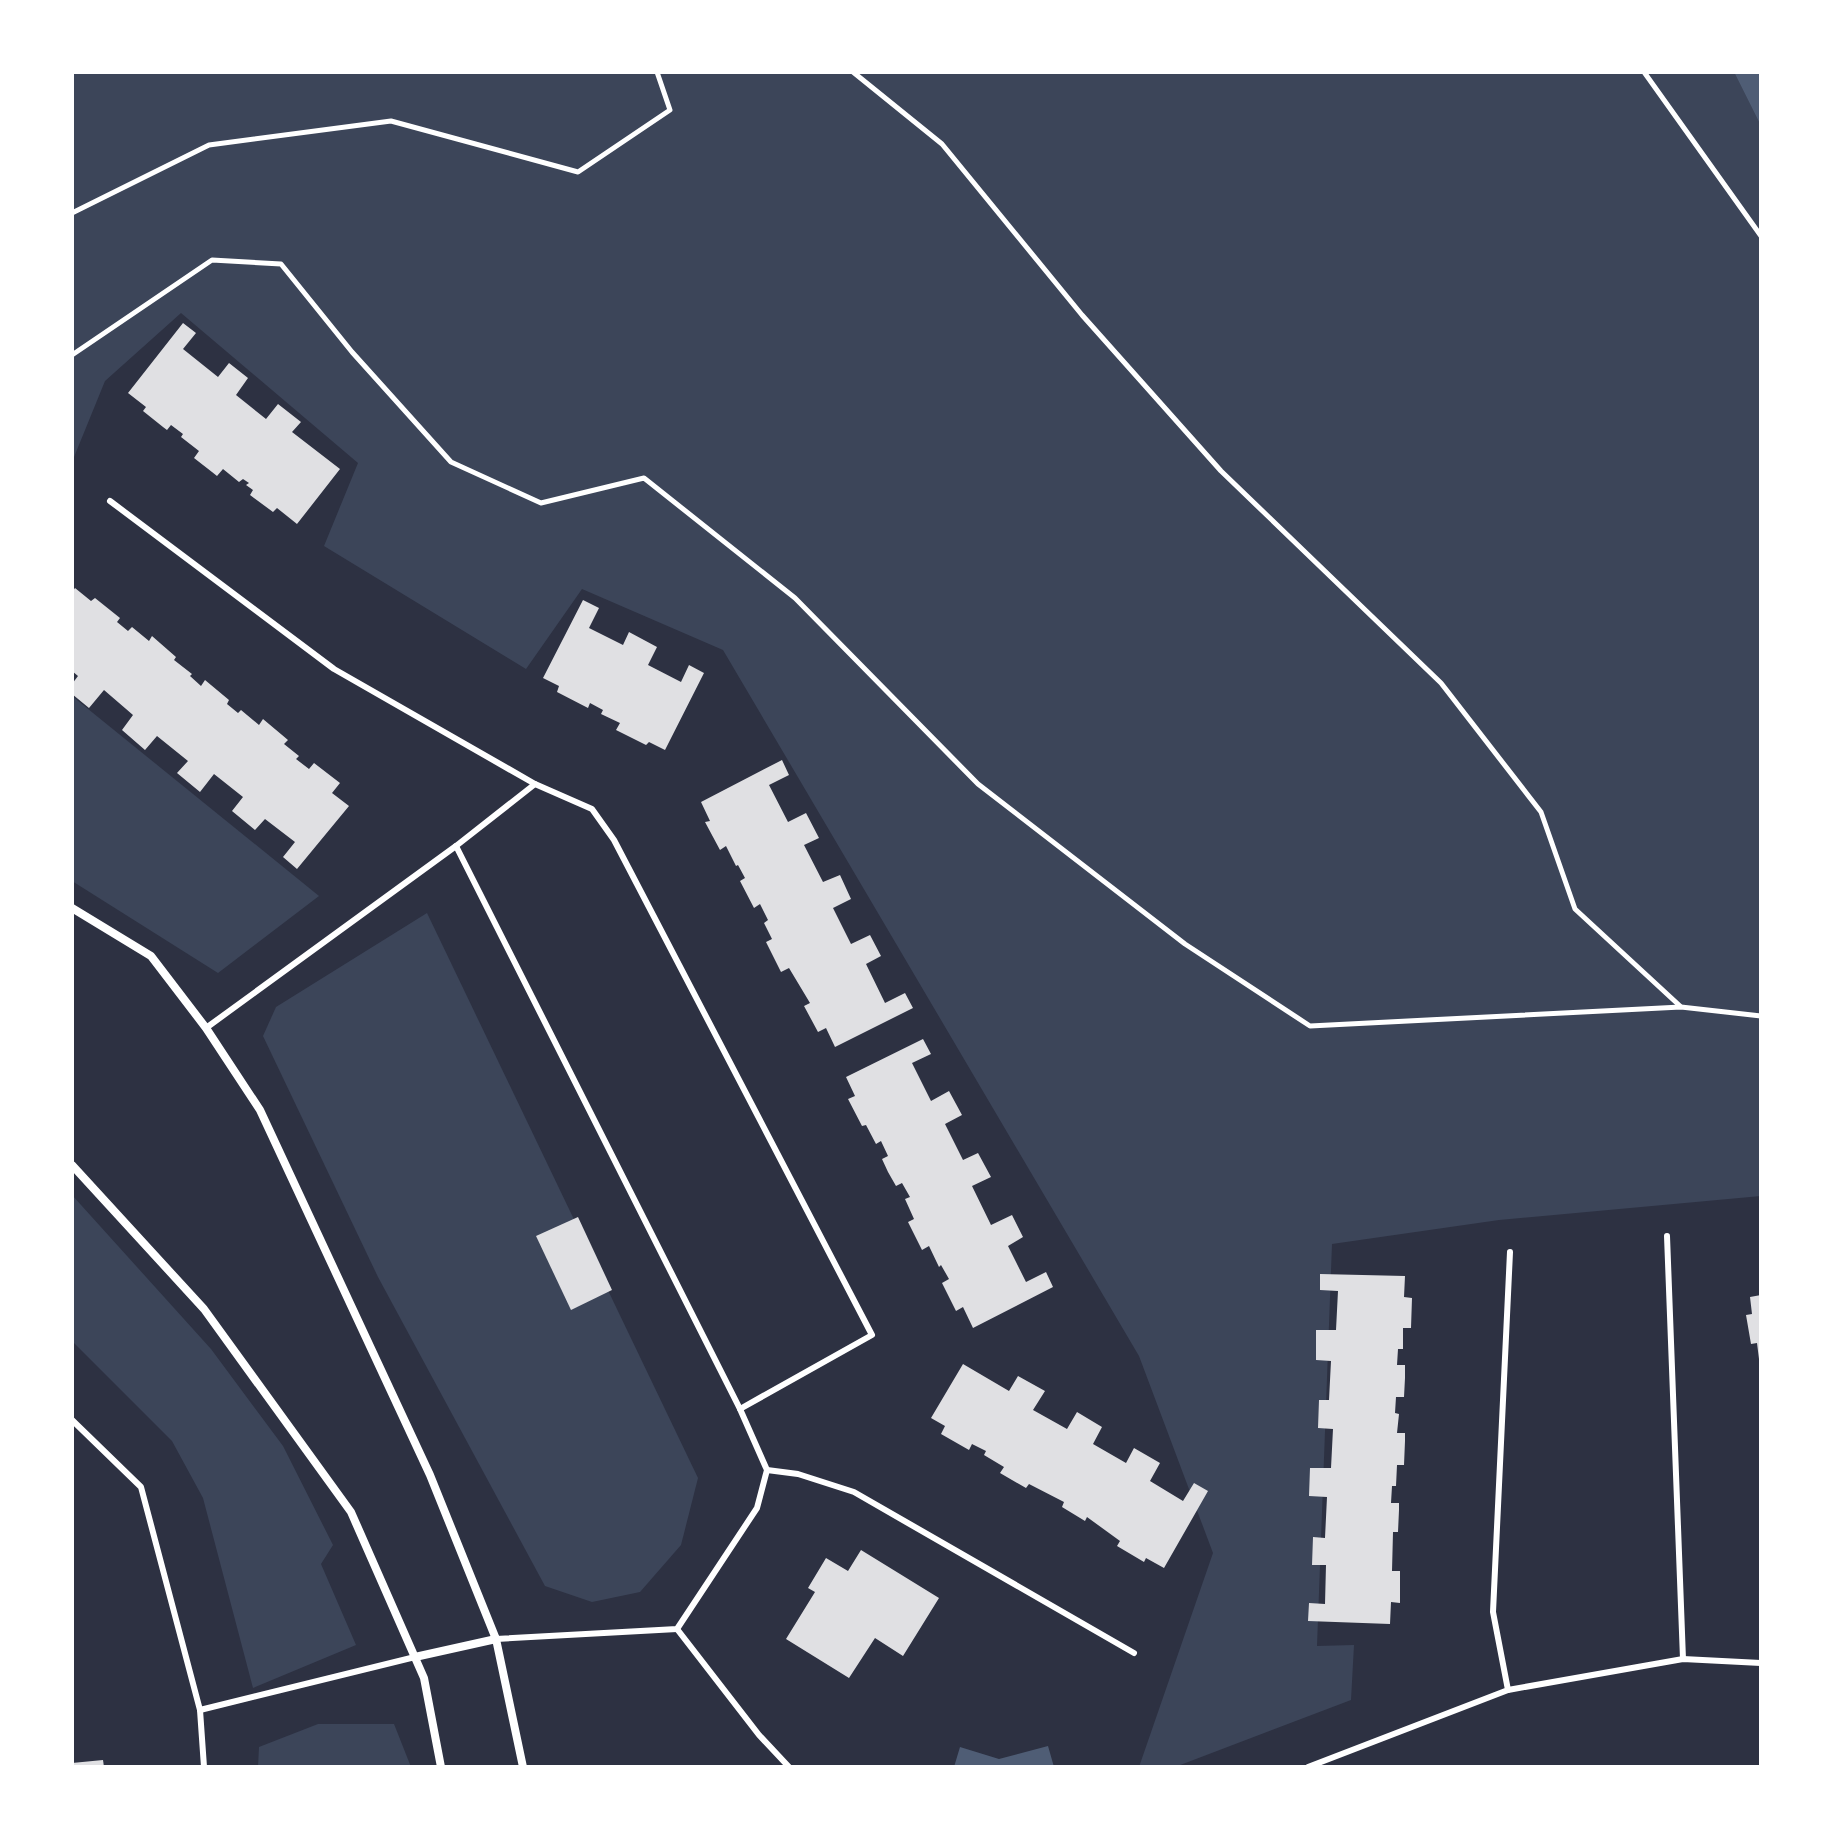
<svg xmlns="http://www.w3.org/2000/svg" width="1833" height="1839" font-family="Poppins,sans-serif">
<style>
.green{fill:#3c4559}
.water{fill:#4f5d75}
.building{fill:#e0e0e3}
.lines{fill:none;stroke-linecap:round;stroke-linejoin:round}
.path{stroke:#fff;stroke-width:5}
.service{stroke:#fff;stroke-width:6}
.minor{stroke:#fff;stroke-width:8}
</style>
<rect width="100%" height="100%" fill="#2d3142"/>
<!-- green -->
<g class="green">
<polygon points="72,72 1734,72 1761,126 1761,1196 1499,1220 1332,1244 1317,1646 1354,1645 1351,1700 1175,1767 1139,1767 1213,1553 1139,1356 723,650 582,589 526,669 324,546 358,463 181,313 105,381 72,462"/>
<polygon points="72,696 319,896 218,973 72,881"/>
<polygon points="427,913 698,1478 681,1545 640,1592 592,1602 545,1586 378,1277 263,1036 276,1007"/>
<polygon points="72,1195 211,1349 283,1446 333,1545 321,1564 356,1645 253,1688 203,1498 172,1441 72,1341"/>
<polygon points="318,1724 394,1724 411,1767 258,1767 259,1747"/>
</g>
<!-- water -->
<g class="water">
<polygon points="1734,72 1761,72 1761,126"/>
<polygon points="1048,1746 1054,1767 954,1767 960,1747 999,1759"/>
</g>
<!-- building -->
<g class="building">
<polygon points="183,323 196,333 183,349 218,377 229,363 248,378 236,395 266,419 278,404 301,422 292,432 340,469 297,524 277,508 273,512 250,495 253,490 246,485 249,483 243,479 239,482 223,469 217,476 212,472 194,458 199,451 181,437 183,434 171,425 167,430 163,427 143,411 146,407 128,393"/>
<polygon points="75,588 91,601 95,598 120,618 117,622 128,631 132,627 149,641 152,636 176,657 174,660 192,674 190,676 201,686 205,680 229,700 227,704 238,713 241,710 259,725 263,719 288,740 284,744 299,756 296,759 309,769 314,763 340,783 332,793 349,806 297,869 283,857 295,842 265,819 255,830 232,811 243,797 214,774 200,792 177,773 188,761 157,736 145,750 122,730 133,715 104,690 89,708 72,694 72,684 78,676 72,671 72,592"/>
<polygon points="583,600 599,608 589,628 623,645 629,632 657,647 648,665 681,682 689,665 704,673 665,750 649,742 646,745 616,730 620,723 601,714 603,710 590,703 588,708 557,692 559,686 543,678"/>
<polygon points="782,760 789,775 769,785 788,822 806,813 819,838 804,845 823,882 840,875 851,899 833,908 851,944 870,935 881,956 866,964 885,1003 905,993 913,1008 835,1047 826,1028 818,1032 804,1006 810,1003 789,968 781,972 766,942 772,939 764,923 768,920 760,904 754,908 740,881 745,878 738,865 736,866 726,846 720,850 705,822 710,821 701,802"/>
<polygon points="923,1039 931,1054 912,1063 931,1101 949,1091 962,1115 945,1124 963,1160 978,1153 991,1177 972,1186 991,1225 1012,1215 1023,1237 1008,1246 1026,1282 1046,1272 1053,1287 973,1328 963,1307 956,1311 942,1283 949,1279 941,1265 939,1267 929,1246 922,1250 908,1222 914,1219 905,1199 910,1197 902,1183 896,1186 888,1172 882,1159 888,1156 881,1141 876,1144 866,1125 862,1126 848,1099 855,1096 846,1077"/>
<polygon points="578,1217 612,1290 571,1310 536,1236"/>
<polygon points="1320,1274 1405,1276 1404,1297 1412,1298 1411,1328 1403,1328 1403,1349 1398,1349 1397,1365 1405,1365 1405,1378 1404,1397 1396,1397 1395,1413 1399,1414 1397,1433 1405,1433 1405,1441 1404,1465 1397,1465 1396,1486 1392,1486 1391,1503 1399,1503 1399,1510 1398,1532 1393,1532 1392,1571 1400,1571 1400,1603 1391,1602 1390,1624 1308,1621 1309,1603 1325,1604 1326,1565 1312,1565 1313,1537 1325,1538 1327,1497 1309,1496 1310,1468 1331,1468 1333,1429 1318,1428 1319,1400 1329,1400 1331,1361 1316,1360 1316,1330 1336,1330 1338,1291 1320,1290"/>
<polygon points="1761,1295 1761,1359 1759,1359 1757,1343 1751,1344 1746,1315 1752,1314 1750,1297"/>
<polygon points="963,1364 1009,1391 1018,1376 1045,1391 1033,1410 1067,1429 1077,1412 1102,1427 1093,1444 1126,1463 1134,1448 1160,1463 1150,1481 1183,1501 1194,1483 1208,1491 1164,1568 1146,1558 1144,1562 1117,1546 1120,1541 1087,1517 1085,1521 1062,1507 1064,1502 1029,1484 1026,1488 1000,1473 1004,1467 984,1455 986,1451 972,1444 969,1450 941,1434 945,1426 931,1418"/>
<polygon points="861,1550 939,1598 903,1656 875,1638 849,1678 786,1639 815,1592 808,1588 826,1558 848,1571"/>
<polygon points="103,1760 104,1767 72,1767 72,1763"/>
</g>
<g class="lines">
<!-- path -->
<g class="path">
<polyline points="853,72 942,144 1082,315 1221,471 1441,683 1541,812 1575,909 1680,1006"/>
<polyline points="1644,72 1761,236"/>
<polyline points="72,213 209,145 391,121 578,172 670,110 657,72"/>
<polyline points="72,355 212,260 281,264 352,352 451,462 541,503 644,478 795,598 978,784 1185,944 1310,1026 1681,1007 1761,1016"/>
</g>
<!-- service -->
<g class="service">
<polyline points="110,501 334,669 535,784 456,846 206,1028"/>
<polyline points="535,784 592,809 614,840 872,1335 740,1409"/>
<polyline points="456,846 740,1409 767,1470 757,1508 677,1629 496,1639"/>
<polyline points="1667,1236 1683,1659"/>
<polyline points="72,1420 141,1487 200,1710 415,1657"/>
<polyline points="767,1470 798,1474 854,1492 1134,1653"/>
<polyline points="677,1629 759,1735 789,1767"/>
<polyline points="1508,1690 1683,1659 1761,1663"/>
<polyline points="200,1710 204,1767"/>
<polyline points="1308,1767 1508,1690 1493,1612 1510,1252"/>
</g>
<!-- minor -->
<g class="minor">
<polyline points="72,908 151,956 206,1028 260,1110 430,1475 496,1639 523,1767"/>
<polyline points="72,1165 204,1309 351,1512 424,1678 441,1767"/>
<polyline points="415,1657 496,1639"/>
</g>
</g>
<!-- border -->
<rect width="1833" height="1839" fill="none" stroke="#ffffff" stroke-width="148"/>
</svg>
